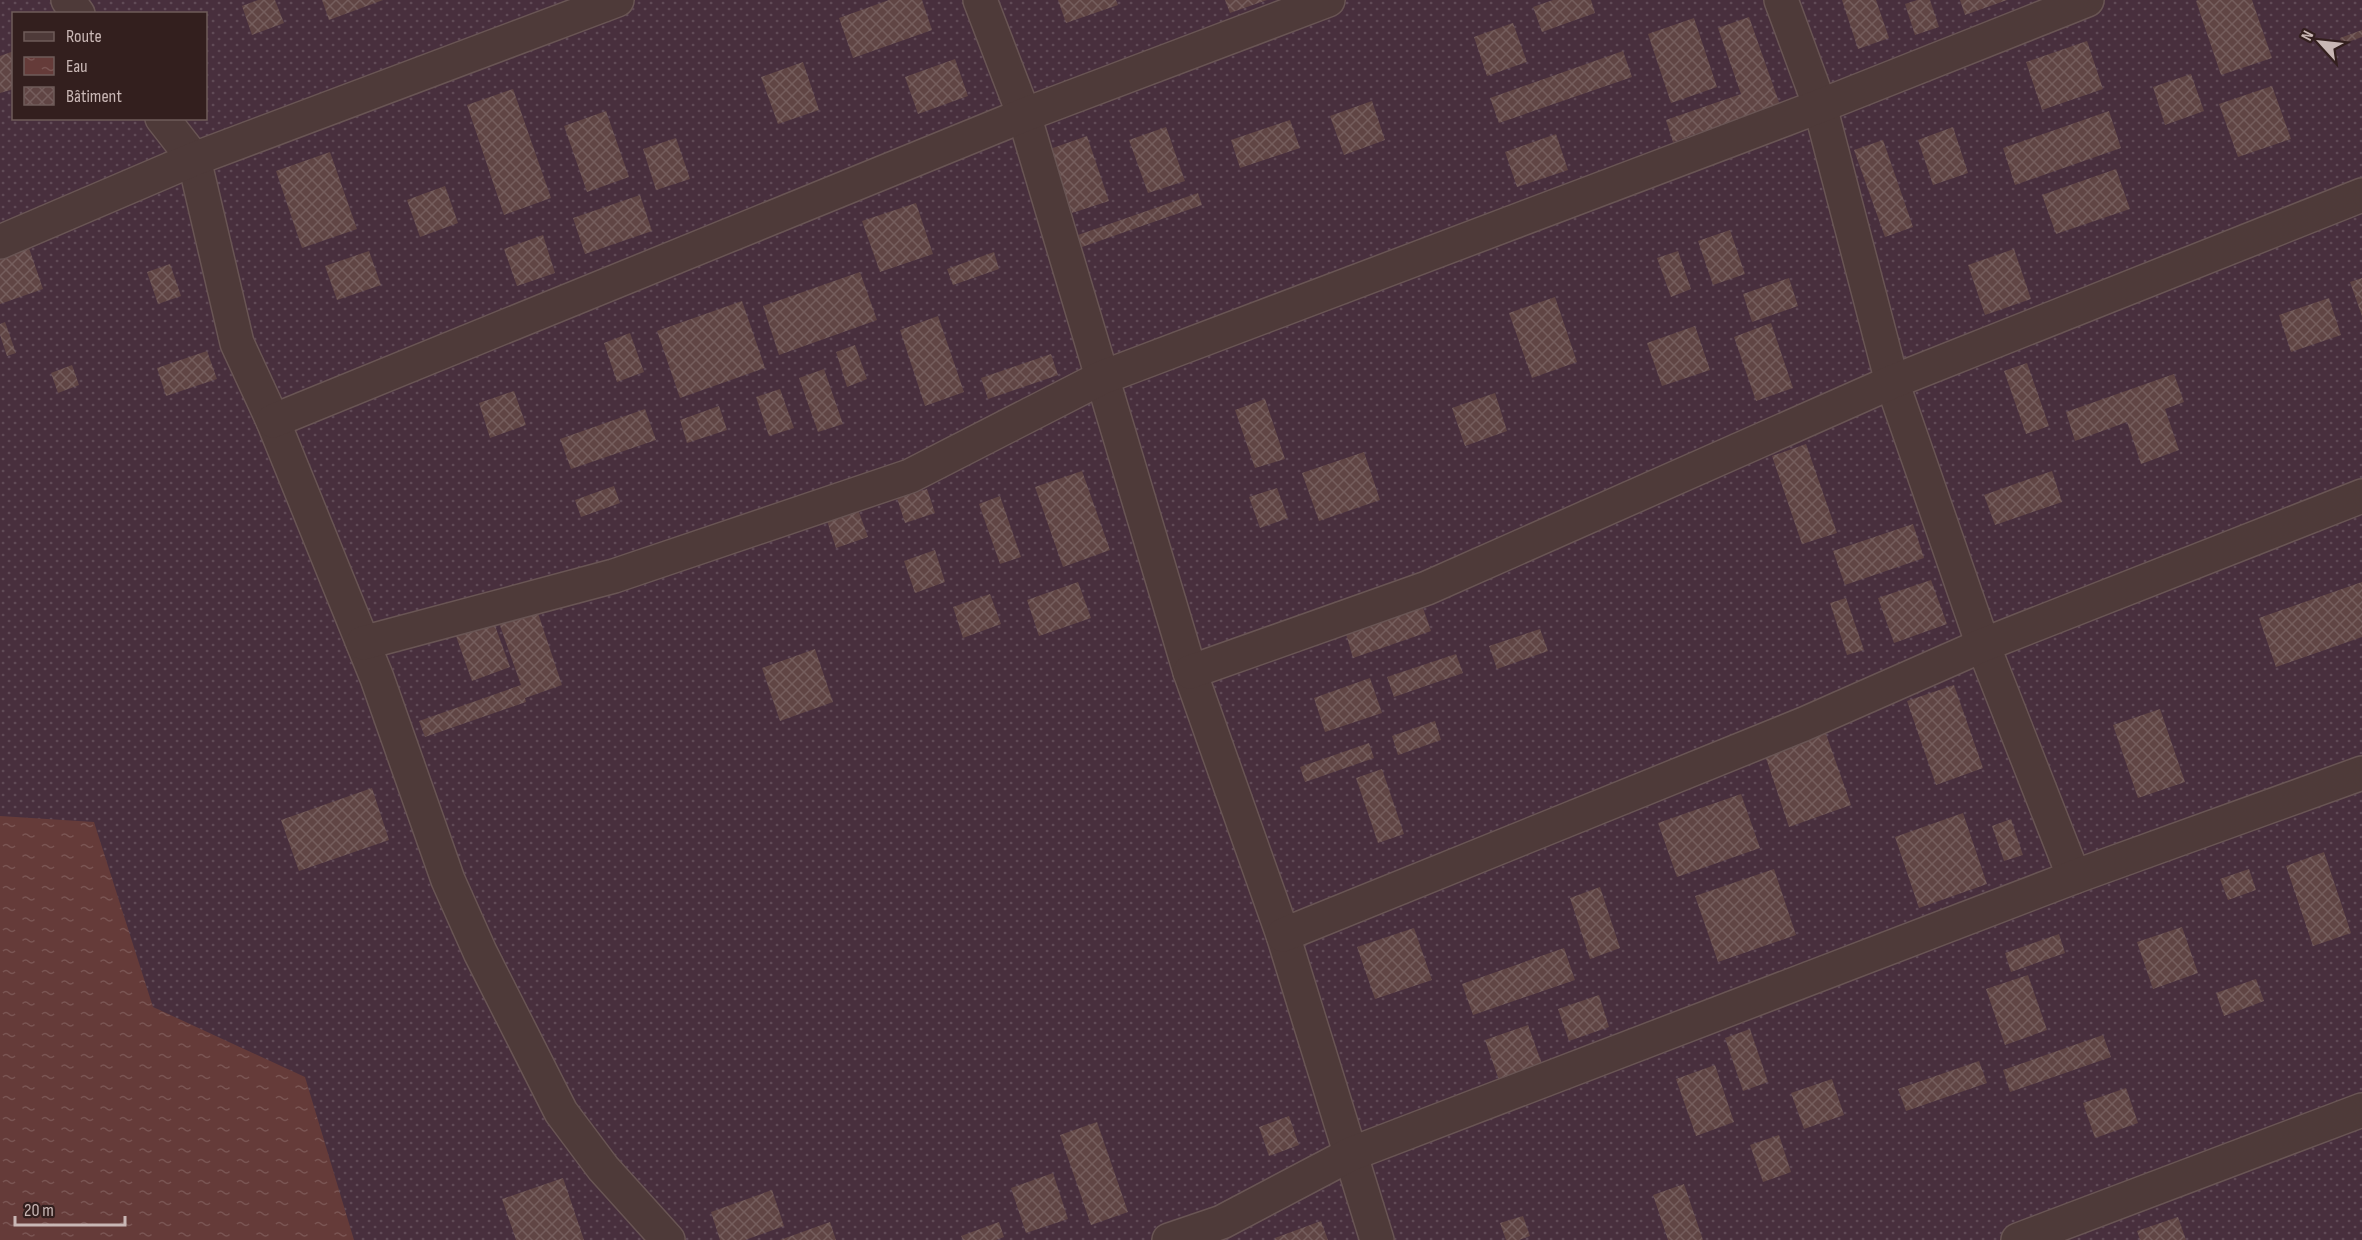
<svg xmlns="http://www.w3.org/2000/svg" width="2362" height="1240" font-family="'Sofia Sans Condensed',sans-serif">
<style>
.grass{fill:url(#grass-dots);fill-rule:evenodd}
.water{fill:url(#water-ripples)}
.building{fill:url(#building-cross-hatch)}
.lines{fill:none;stroke-linecap:round;stroke-linejoin:round}
.minor-casing{stroke:#695554;stroke-width:36}
.minor{stroke:#4e3a39;stroke-width:33}
</style>
<defs>
<pattern id="grass-dots" width="8" height="8" patternUnits="userSpaceOnUse" patternTransform="scale(1.5)"><rect width="8" height="8" fill="#482f3d"/><path d="M2 2h.1M6 6h.1" fill="none" stroke="#614b57" stroke-width="1.8" stroke-linecap="round"/></pattern>
<pattern id="water-ripples" width="26" height="14" patternUnits="userSpaceOnUse" patternTransform="scale(1.5)"><rect width="26" height="14" fill="#653b39"/><path d="M2 4q2-2 4 0t4 0M15 11q2-2 4 0t4 0" fill="none" stroke="#7a5553"/></pattern>
<pattern id="building-cross-hatch" width="8" height="8" patternUnits="userSpaceOnUse" patternTransform="scale(1.5)"><rect width="8" height="8" fill="#604544"/><path d="M0 0l8 8M0 8l8-8" fill="none" stroke="#755e5d"/></pattern>
</defs>
<rect width="100%" height="100%" fill="#3e2625"/>
<!-- grass -->
<path class="grass" d="M0 0H2362V1240H0ZM14 14H206V118H14Z"/>
<!-- water -->
<polygon class="water" points="0,816 94,822 153,1007 305,1077 354,1240 0,1240"/>
<!-- building -->
<g class="building">
<polygon points="258,0 275,0 284,23 252,35 242,6"/>
<polygon points="322,0 383,0 329,20"/>
<polygon points="889,0 922,0 932,30 853,58 839,18"/>
<polygon points="1058,0 1116,0 1118,5 1066,23"/>
<polygon points="1225,0 1267,0 1230,13"/>
<polygon points="1553,0 1591,0 1595,13 1542,32 1533,7"/>
<polygon points="1842,0 1876,0 1889,38 1858,49"/>
<polygon points="1917,0 1930,0 1939,27 1915,35 1905,4"/>
<polygon points="1960,0 2007,0 1965,15"/>
<polygon points="2198,0 2252,0 2272,58 2221,75 2196,1"/>
<polygon points="1749,17 1780,105 1673,142 1666,120 1741,94 1718,28"/>
<polygon points="1694,18 1717,87 1671,103 1648,34"/>
<polygon points="1513,23 1527,62 1487,76 1474,37"/>
<polygon points="2362,30 2362,37 2342,44 2340,38"/>
<polygon points="2087,41 2103,89 2042,110 2026,62"/>
<polygon points="14,51 14,89 0,93 0,56"/>
<polygon points="1623,51 1632,77 1499,123 1490,98"/>
<polygon points="955,59 968,96 918,114 905,77"/>
<polygon points="803,62 819,110 778,124 761,77"/>
<polygon points="2191,74 2204,111 2165,125 2153,87"/>
<polygon points="2272,86 2291,139 2238,157 2219,104"/>
<polygon points="513,89 551,198 504,215 467,105"/>
<polygon points="1372,101 1385,140 1344,155 1330,116"/>
<polygon points="606,111 629,177 587,192 564,126"/>
<polygon points="2109,111 2121,148 2015,185 2003,148"/>
<polygon points="1290,120 1300,148 1240,168 1231,140"/>
<polygon points="1166,127 1185,181 1148,193 1129,140"/>
<polygon points="1953,127 1968,173 1933,185 1918,140"/>
<polygon points="1556,134 1568,170 1517,187 1505,152"/>
<polygon points="1087,136 1109,201 1072,213 1050,149"/>
<polygon points="676,138 690,179 656,190 643,149"/>
<polygon points="1883,140 1913,227 1885,237 1854,150"/>
<polygon points="330,152 357,229 302,248 276,171"/>
<polygon points="2116,169 2130,209 2056,234 2042,195"/>
<polygon points="445,186 458,223 420,237 407,200"/>
<polygon points="1198,193 1202,205 1082,247 1078,235"/>
<polygon points="640,195 652,231 585,254 573,218"/>
<polygon points="916,203 933,254 880,272 862,221"/>
<polygon points="1730,230 1745,274 1713,285 1698,241"/>
<polygon points="543,235 555,273 517,286 504,249"/>
<polygon points="29,248 43,289 0,304 0,258"/>
<polygon points="2014,249 2031,299 1985,315 1968,265"/>
<polygon points="369,251 381,285 337,300 325,266"/>
<polygon points="1678,251 1691,289 1671,297 1657,258"/>
<polygon points="994,252 999,269 953,285 947,269"/>
<polygon points="170,264 181,296 158,304 147,272"/>
<polygon points="860,272 877,320 779,355 763,306"/>
<polygon points="1789,278 1798,306 1752,322 1743,294"/>
<polygon points="2362,278 2362,316 2350,282"/>
<polygon points="1555,297 1577,362 1532,378 1509,313"/>
<polygon points="2329,298 2341,335 2291,352 2279,315"/>
<polygon points="742,301 765,368 680,398 657,331"/>
<polygon points="938,316 964,392 925,406 900,330"/>
<polygon points="5,322 16,353 7,356 0,335 0,324"/>
<polygon points="1771,323 1793,388 1756,401 1734,337"/>
<polygon points="1695,326 1710,370 1662,386 1647,343"/>
<polygon points="630,333 644,372 617,382 604,343"/>
<polygon points="855,345 867,379 847,387 836,352"/>
<polygon points="207,351 217,379 166,396 157,368"/>
<polygon points="1051,354 1058,375 988,399 981,378"/>
<polygon points="2027,363 2049,426 2026,434 2004,371"/>
<polygon points="72,365 79,385 58,393 51,373"/>
<polygon points="824,369 843,424 818,432 799,378"/>
<polygon points="2174,374 2184,402 2165,409 2179,450 2141,464 2127,422 2075,441 2066,412"/>
<polygon points="780,389 794,428 769,436 756,397"/>
<polygon points="514,391 526,425 490,438 479,403"/>
<polygon points="1495,393 1507,431 1465,446 1452,408"/>
<polygon points="1265,399 1285,459 1255,468 1235,410"/>
<polygon points="719,406 727,430 687,443 680,420"/>
<polygon points="645,409 656,440 571,469 560,439"/>
<polygon points="1806,444 1837,533 1802,544 1772,456"/>
<polygon points="1364,452 1380,500 1319,521 1302,473"/>
<polygon points="1082,471 1110,550 1063,567 1035,487"/>
<polygon points="2052,471 2062,502 1995,525 1984,495"/>
<polygon points="614,486 620,503 581,517 575,500"/>
<polygon points="1277,488 1288,518 1260,528 1249,497"/>
<polygon points="927,489 935,513 905,523 897,498"/>
<polygon points="1000,496 1021,557 1000,564 979,504"/>
<polygon points="856,504 868,537 836,548 825,515"/>
<polygon points="1913,524 1924,558 1845,585 1833,551"/>
<polygon points="935,550 945,582 915,593 904,561"/>
<polygon points="1931,580 1947,624 1894,643 1878,598"/>
<polygon points="1078,582 1091,618 1039,636 1027,600"/>
<polygon points="2362,582 2362,637 2276,667 2259,618"/>
<polygon points="990,594 1001,624 963,638 953,607"/>
<polygon points="1846,598 1864,650 1847,655 1830,603"/>
<polygon points="536,607 562,685 525,698 526,702 425,737 419,721 521,685 498,620"/>
<polygon points="1423,608 1431,631 1353,658 1346,634"/>
<polygon points="494,623 510,667 472,681 456,636"/>
<polygon points="1540,629 1548,651 1497,669 1489,646"/>
<polygon points="815,649 833,702 780,721 762,668"/>
<polygon points="1456,654 1463,673 1394,697 1387,677"/>
<polygon points="1370,678 1382,713 1325,732 1314,698"/>
<polygon points="1954,685 1983,768 1936,785 1907,701"/>
<polygon points="2160,709 2185,782 2138,798 2113,725"/>
<polygon points="1435,721 1441,740 1398,755 1392,736"/>
<polygon points="1825,731 1851,805 1789,827 1764,752"/>
<polygon points="1369,743 1374,758 1305,782 1300,767"/>
<polygon points="1382,769 1404,834 1378,843 1356,778"/>
<polygon points="372,788 389,840 299,871 281,820"/>
<polygon points="1741,794 1760,848 1677,877 1658,823"/>
<polygon points="1963,813 1987,884 1919,908 1895,837"/>
<polygon points="2011,819 2023,855 2004,861 1992,826"/>
<polygon points="2324,852 2351,933 2313,946 2286,866"/>
<polygon points="1774,869 1796,935 1718,962 1695,896"/>
<polygon points="2249,869 2256,890 2228,900 2220,879"/>
<polygon points="1600,887 1620,948 1590,959 1570,898"/>
<polygon points="2182,927 2198,973 2153,989 2137,942"/>
<polygon points="1414,928 1432,980 1375,999 1357,947"/>
<polygon points="2059,934 2065,953 2011,972 2005,953"/>
<polygon points="1564,948 1575,980 1473,1015 1462,984"/>
<polygon points="2028,975 2047,1030 2005,1045 1986,989"/>
<polygon points="2256,979 2264,1001 2224,1016 2216,993"/>
<polygon points="1599,995 1609,1027 1569,1041 1558,1009"/>
<polygon points="1528,1025 1542,1064 1499,1080 1485,1040"/>
<polygon points="1750,1029 1768,1082 1743,1091 1725,1038"/>
<polygon points="2103,1035 2111,1057 2010,1092 2003,1070"/>
<polygon points="1979,1061 1987,1083 1906,1111 1898,1089"/>
<polygon points="1715,1065 1734,1122 1696,1136 1676,1079"/>
<polygon points="1832,1079 1844,1115 1804,1129 1791,1093"/>
<polygon points="2126,1088 2138,1123 2095,1138 2083,1103"/>
<polygon points="1289,1116 1299,1145 1269,1156 1259,1127"/>
<polygon points="1097,1122 1128,1212 1091,1225 1060,1135"/>
<polygon points="1779,1135 1791,1172 1763,1182 1750,1145"/>
<polygon points="1053,1173 1068,1219 1026,1233 1011,1188"/>
<polygon points="563,1178 584,1240 516,1240 502,1199"/>
<polygon points="1684,1184 1703,1240 1668,1240 1653,1195"/>
<polygon points="772,1190 784,1226 745,1240 720,1240 711,1212"/>
<polygon points="1523,1216 1530,1236 1519,1240 1506,1240 1500,1223"/>
<polygon points="2178,1217 2186,1240 2140,1240 2137,1231"/>
<polygon points="1321,1221 1328,1240 1275,1240 1275,1238"/>
<polygon points="830,1222 836,1240 780,1240"/>
<polygon points="999,1222 1004,1237 996,1240 963,1240 961,1236"/>
</g>
<g class="lines">
<defs>
<g id="minor">
<polyline points="68,0 78,14"/>
<polyline points="980,0 1024,115 1190,672 1283,935 1377,1240"/>
<polyline points="1781,0 1820,106 1892,382 1983,645 2074,877"/>
<polyline points="162,118 194,159 237,343 273,421 377,678 448,880 480,952 561,1112 603,1168 668,1240"/>
<polyline points="0,242 194,159 617,0"/>
<polyline points="273,421 1024,115 1328,0"/>
<polyline points="363,643 614,576 910,476 1101,378 1820,106 2087,0"/>
<polyline points="1190,672 1427,588 1892,382 2362,195"/>
<polyline points="1283,935 1804,724 1983,645 2362,496"/>
<polyline points="1169,1240 1222,1222 1351,1154 2074,877 2362,773"/>
<polyline points="2018,1240 2362,1110"/>
</g>
</defs>
<!-- minor casing -->
<use href="#minor" class="minor-casing"/>
<!-- minor -->
<use href="#minor" class="minor"/>
</g>
<!-- legend -->
<rect x="12" y="12" width="195" height="108" fill="#331f1e" stroke="#6f5c5a" stroke-width="1.5"/>
<rect x="24" y="32" width="30" height="9" fill="#4e3a39" stroke="#6f5c5a" stroke-width="1.5"/>
<text x="66" y="42" font-size="18" fill="#c9b7b5">Route</text>
<rect x="24" y="57" width="30" height="18" fill="url(#water-ripples)" stroke="#6f5c5a" stroke-width="1.5"/>
<text x="66" y="72" font-size="18" fill="#c9b7b5">Eau</text>
<rect x="24" y="87" width="30" height="18" fill="url(#building-cross-hatch)" stroke="#6f5c5a" stroke-width="1.5"/>
<text x="66" y="102" font-size="18" fill="#c9b7b5">Bâtiment</text>
<!-- north arrow -->
<g transform="translate(2320 42) rotate(297)" stroke="#331f1e" stroke-width="4.5" paint-order="stroke">
<path d="M0-4.5L10 22L0 15L-10 22Z" fill="#c9b7b5"/>
<text y="-9" font-size="16" font-weight="bold" text-anchor="middle" fill="#c9b7b5">N</text>
</g>
<!-- scale -->
<path d="M15 1216v9h110v-9" fill="none" stroke="#c9b7b5" stroke-width="3"/>
<text x="24" y="1216" font-size="18" fill="#c9b7b5" stroke="#331f1e" stroke-width="4.5" paint-order="stroke">20 m</text>
</svg>
